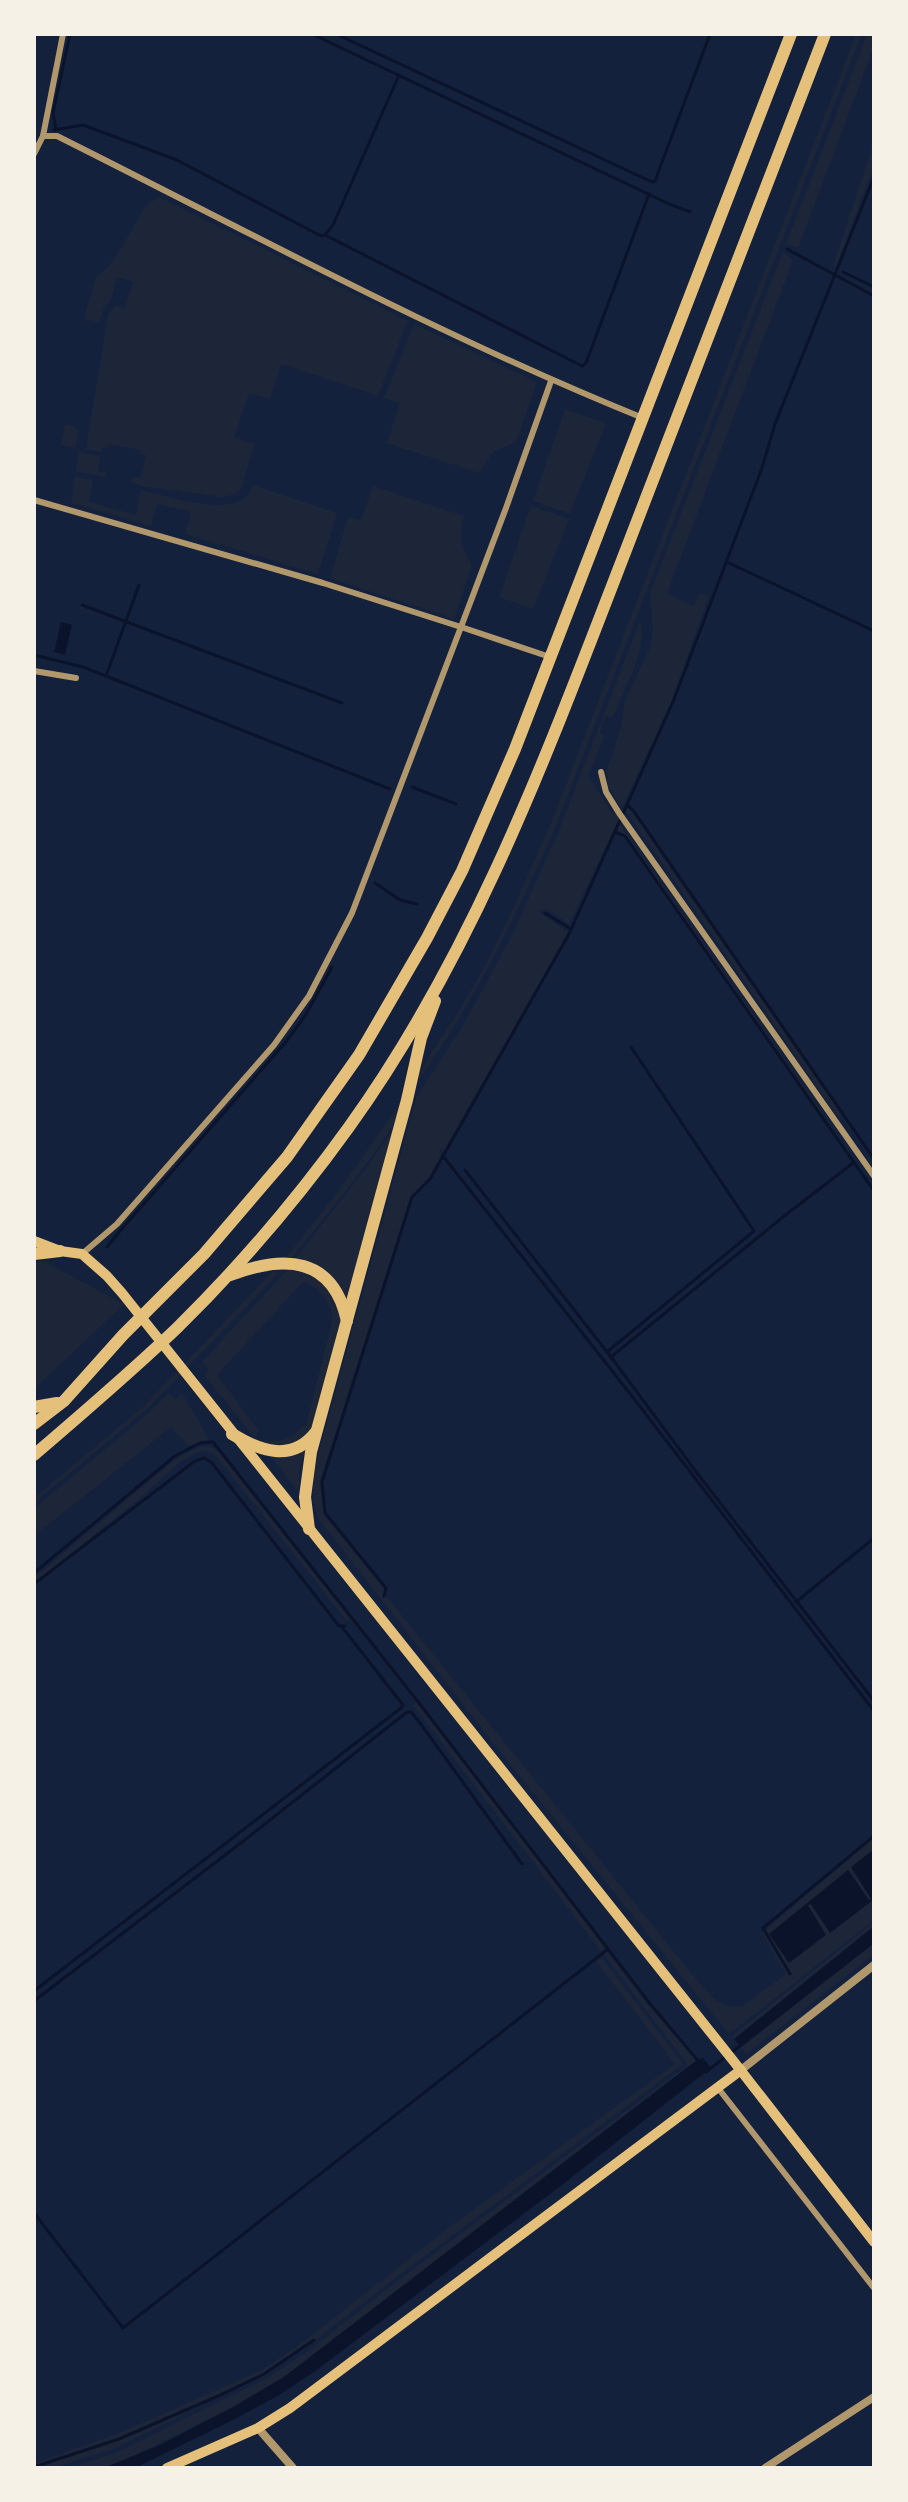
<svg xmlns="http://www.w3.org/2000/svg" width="908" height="2502" font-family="Quicksand,sans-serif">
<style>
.green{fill:#1d2539}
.water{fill:#0b132b}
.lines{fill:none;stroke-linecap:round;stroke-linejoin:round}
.stream{stroke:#0b132b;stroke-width:3}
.minor{stroke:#b1986c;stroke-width:6}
.tertiary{stroke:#b1986c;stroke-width:8}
.primary{stroke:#e5c07b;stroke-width:10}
.motorway{stroke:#e5c07b;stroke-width:12}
</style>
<rect width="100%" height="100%" fill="#14213d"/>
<!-- green -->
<g class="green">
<path d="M856 35H861L555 828C515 918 475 1001 418 1081 419 1067 450 1026 459 1011 495 952 522 889 550 826Z"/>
<polygon points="867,35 873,35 873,49 798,248 786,244"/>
<polygon points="873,145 873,168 836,267 833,266"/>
<path d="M159 197 408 321 378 396 281 364 270 399 249 393 234 437 255 444 243 481 244 483C239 494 234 495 222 497L142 486 131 482 132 477 141 478 146 455 140 454 141 450 108 444 107 448 102 447 101 452 86 449 108 315 115 306 125 308 133 282 117 277 111 299 104 308 99 322 84 319 96 277 108 267 122 247 145 206Z"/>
<polygon points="783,252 793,260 667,593 694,606 700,593 709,596 670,704 622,808 608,786 607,770 621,727 625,701 651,645 653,630 650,593"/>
<polygon points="414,324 537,382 516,442 494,451 479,473 387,443 400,403 384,398"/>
<polygon points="565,409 606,423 570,514 533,501"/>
<polygon points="65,424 73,425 78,431 75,448 61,445"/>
<polygon points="79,452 100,456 98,471 107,472 106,477 76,471"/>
<path d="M75 476 93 480 89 502 136 515 141 490C167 496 244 523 253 485L337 513 318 574 185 534 191 514 188 511 157 504 151 526 71 503Z"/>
<path d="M373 486 464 516C458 534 462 549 472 565L454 619 330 578 348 517 361 520Z"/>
<polygon points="531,506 569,519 533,609 499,597"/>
<path d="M640 621C649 646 623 693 612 718L605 715 600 733 605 735 588 776 612 813 615 812 619 819 569 924 547 909 542 910 540 913 568 932 444 1150 442 1147 439 1151 442 1154 429 1178 411 1196 320 1481 324 1514 384 1589 383 1596H386L696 1979C710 1994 720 2010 742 2006L786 1974 762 1933 873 1838V1850L851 1868 872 1899 869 1901 849 1870 807 1906 810 1904 830 1933 873 1900V1921L732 2032 728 2033 493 1743 318 1518C310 1496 313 1478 318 1455L417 1096 465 1022 513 933 558 833Z"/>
<polygon points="628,807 841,1114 838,1117 626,811"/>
<polygon points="620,824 852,1156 850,1157 625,835 617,831"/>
<path d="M402 1103C401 1127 311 1234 291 1259L284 1260 340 1189 399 1105Z"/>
<path d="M395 1127 348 1302C339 1278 320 1262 295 1259L368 1166Z"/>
<polygon points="43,1261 124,1304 35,1388 35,1263"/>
<path d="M294 1269C319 1274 341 1297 341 1323L310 1436C292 1444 280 1447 261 1445L264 1440C279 1444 294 1437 303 1426H306L332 1322C333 1306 319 1285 303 1282L217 1375 259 1431 255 1438 204 1375 209 1369 202 1362 286 1271Z"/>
<polygon points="272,1272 279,1273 147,1409 35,1502 35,1497 144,1406"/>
<polygon points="169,1393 175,1400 182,1393 209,1439 189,1446 171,1427 35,1535 35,1508 150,1412"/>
<polygon points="210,1446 219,1452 349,1618 347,1621 215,1455 203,1450 181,1461 139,1499 35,1582 35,1577 177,1458 199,1447"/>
<polygon points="305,1450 299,1472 299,1492 271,1457 285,1456"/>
<polygon points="417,1702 605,1948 601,1951 413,1705"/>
<polygon points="873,1923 873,1927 734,2039 732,2036"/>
<polygon points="873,1944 873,1955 746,2054 741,2047"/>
<polygon points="607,1952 649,2006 697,2060 284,2377 235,2406 119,2463 106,2467 69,2468 115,2453 269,2377 308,2351 400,2279 688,2065 604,1955"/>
<polygon points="602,1958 683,2064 398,2276 305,2348 267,2374 113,2449 56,2467 35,2467 35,2463 117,2434 264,2369 310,2337 452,2225 675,2064 597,1962"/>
</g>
<!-- water -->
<g class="water">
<polygon points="61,622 72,625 65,655 54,652"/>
<polygon points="873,1850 873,1900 830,1933 811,1904 808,1905 826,1935 789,1963 769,1934 848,1870 869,1900 871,1899 851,1867"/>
<polygon points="873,1927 873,1944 741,2047 734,2039"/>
<polygon points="703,2058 711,2068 558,2188 318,2369 281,2394 235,2419 137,2467 106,2467 160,2445 235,2406 284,2377 697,2060"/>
</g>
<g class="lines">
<!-- stream -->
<g class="stream">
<polyline points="312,34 667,203 690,212"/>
<polyline points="336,34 652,182 655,181 710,34"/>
<polyline points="56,129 53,113 70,34"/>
<polyline points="54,130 83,125 177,160 321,236 325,235 333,225 399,75"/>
<polyline points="325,235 582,366 586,363 649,194"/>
<polyline points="787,249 874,296"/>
<polyline points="843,272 874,287"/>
<polyline points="727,562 874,631"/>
<polyline points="82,605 342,703"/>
<polyline points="34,655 83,667 106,676 390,789"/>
<polyline points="106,676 139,585"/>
<polyline points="412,787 456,804"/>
<polyline points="627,805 633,810 874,1159"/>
<polyline points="615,832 625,836 874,1191"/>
<polyline points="375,883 400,900 417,904"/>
<polyline points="545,913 571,929"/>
<polyline points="443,1156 635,1400 874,1711"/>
<polyline points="465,1170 611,1357 697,1473 874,1701"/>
<polyline points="107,1247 119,1232 285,1043 305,1016 332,967"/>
<polyline points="607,1352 754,1231 631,1047"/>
<polyline points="611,1357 783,1217 853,1163"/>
<polyline points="34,1573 175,1456 200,1443 213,1442 419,1703 651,2005 700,2063"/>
<polyline points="34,1584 195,1461 204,1458 212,1463 339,1626 345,1626"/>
<polyline points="384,1596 386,1588 325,1513 322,1482 412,1197 430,1179 569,934 673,702 762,468 775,424 874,177"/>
<polyline points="796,1602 874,1538"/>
<polyline points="790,1974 763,1928 874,1836"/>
<polyline points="34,1991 401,1708 403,1705 342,1627"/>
<polyline points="34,2001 246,1839 407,1712 411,1712 420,1723 522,1864"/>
<polyline points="706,2072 741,2045"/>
<polyline points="34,2213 123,2328 608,1949"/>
<polyline points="34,2467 119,2439 216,2397 264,2374 314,2340"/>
</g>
<!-- minor -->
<g class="minor">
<path d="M43 136H57C251 233 442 337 643 418"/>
<polyline points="34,154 43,136 63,34"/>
<polyline points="34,500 323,583 461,627 352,913 309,996 274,1045 117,1224 82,1254"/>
<polyline points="550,657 461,627 506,508 551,381"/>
<polyline points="34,671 76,678"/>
<polyline points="601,772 606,792 619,813 874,1176"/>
<polyline points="718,2088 874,2288"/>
</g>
<!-- tertiary -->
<g class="tertiary">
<polyline points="741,2070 874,1965"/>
<polyline points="258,2428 293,2468"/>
<polyline points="765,2468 874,2397"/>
</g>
<!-- primary -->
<g class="primary">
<polyline points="34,1241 60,1251 82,1254 107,1276 122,1293 735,2063 874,2242"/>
<polyline points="167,2468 258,2428 290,2408 741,2070"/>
</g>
<!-- motorway -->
<g class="motorway">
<polyline points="34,1254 60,1251"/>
<path d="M230 1275C284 1255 333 1256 347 1321"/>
<polyline points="34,1407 57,1403"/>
<polyline points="34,1424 64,1401 123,1335 204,1254 287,1157 359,1055 427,938 462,871 515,749 791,34"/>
<path d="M232 1434C260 1451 292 1463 316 1432"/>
<path d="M34 1455C83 1413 131 1372 177 1328 240 1266 298 1198 349 1127 472 956 544 762 619 568 687 390 756 212 825 34"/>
<polyline points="309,1529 305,1497 311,1452 407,1100 421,1038 435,1001"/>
</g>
</g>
<!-- border -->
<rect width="908" height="2502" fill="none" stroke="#f6f1e7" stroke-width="72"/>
</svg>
